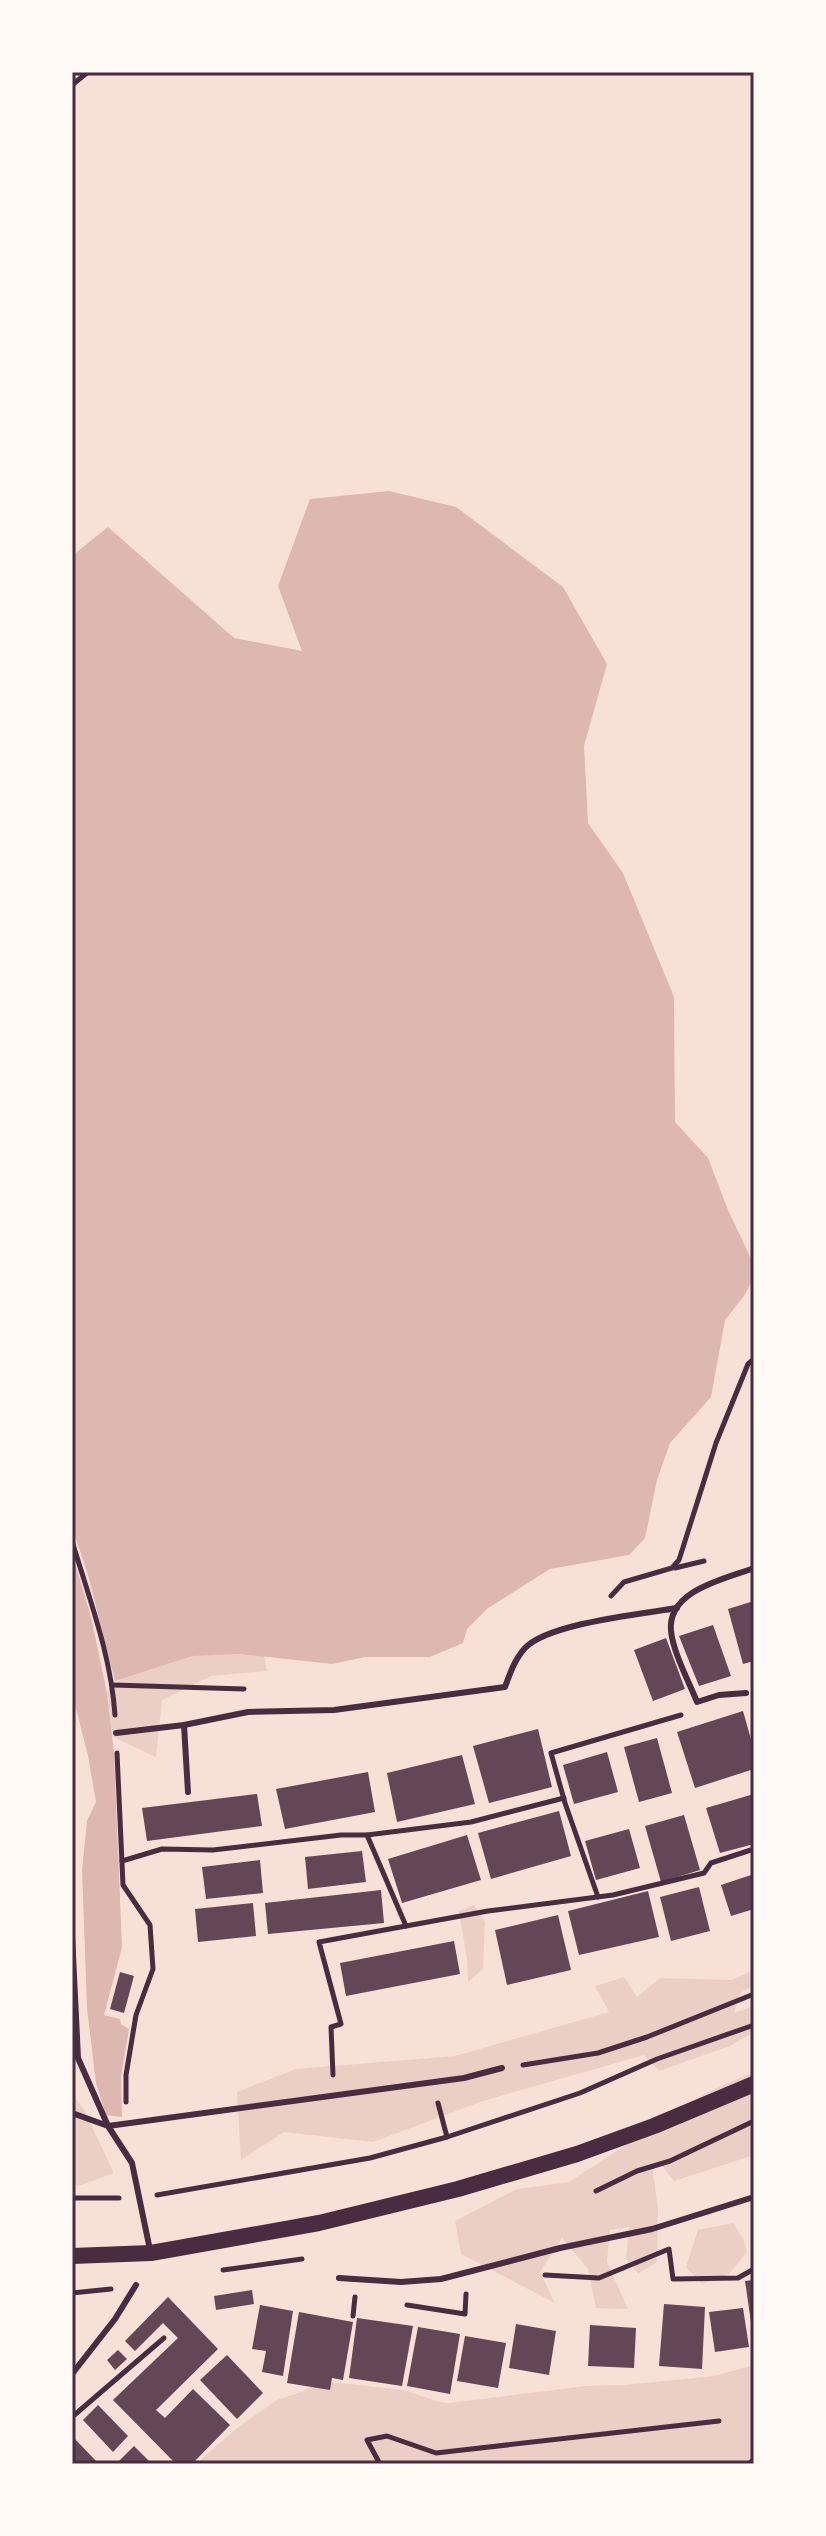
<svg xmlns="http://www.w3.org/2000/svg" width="826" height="2536" font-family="Rubik,sans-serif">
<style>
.green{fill:#ebcfc5}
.water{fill:#dcb8b0}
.building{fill:#644757}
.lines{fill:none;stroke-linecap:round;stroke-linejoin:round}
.path{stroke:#4a2c40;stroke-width:5}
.service{stroke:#4a2c40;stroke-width:6}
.secondary{stroke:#4a2c40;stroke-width:16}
.neatline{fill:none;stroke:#4a2c40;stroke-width:3}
</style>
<rect width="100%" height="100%" fill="#f7e1d7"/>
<!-- green -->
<g class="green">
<polygon points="261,1640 267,1671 211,1676 162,1700 156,1757 90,1726 96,1701 162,1643"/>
<polygon points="474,1905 485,1922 483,1969 468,1982 467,1959 459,1911"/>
<polygon points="754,1970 754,1986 740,1993 734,2013 754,2006 754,2032 730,2046 659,2071 644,2055 483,2101 373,2142 284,2132 241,2160 237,2092 296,2069 455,2056 609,2012 595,1986 624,1977 637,1997 660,1978 732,1980"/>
<polygon points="754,2072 754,2155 674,2181 659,2162 652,2166 658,2208 657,2262 638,2274 626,2258 629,2227 610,2230 607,2262 628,2309 596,2308 588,2269 562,2238 540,2272 555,2303 461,2254 455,2221 517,2189 569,2182 706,2093"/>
<polygon points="72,2094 83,2108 114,2173 78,2186 72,2183"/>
<polygon points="733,2223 744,2240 747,2252 729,2274 702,2284 686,2267 698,2230"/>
<polygon points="754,2365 754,2464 196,2464 237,2428 277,2400 301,2392 321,2381 404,2390 439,2402 450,2403 585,2386 624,2385 714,2376"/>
</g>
<!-- water -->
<g class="water">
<polygon points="389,491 456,507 563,587 607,664 584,746 588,823 623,873 674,997 675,1122 708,1158 728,1210 754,1265 754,1277 744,1296 725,1320 711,1397 670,1443 657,1480 645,1538 629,1555 550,1569 488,1608 467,1629 463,1643 430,1657 365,1657 332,1664 240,1654 192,1656 115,1681 88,1575 72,1527 72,556 108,527 234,638 302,651 278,586 310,499"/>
<polygon points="72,1553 91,1617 106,1688 114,1753 122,1947 104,2015 120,2019 121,2024 129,2029 121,2077 122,2117 106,2115 96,2083 87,2008 82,1870 87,1821 96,1802 88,1756 72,1692"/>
</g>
<!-- building -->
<g class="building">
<polygon points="754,1601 754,1661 743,1664 728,1609"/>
<polygon points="713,1625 731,1676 699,1686 679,1636"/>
<polygon points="666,1638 685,1689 653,1701 634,1650"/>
<polygon points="743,1711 754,1750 754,1769 695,1788 677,1732"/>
<polygon points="538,1729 552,1787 489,1803 473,1746"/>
<polygon points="657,1738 672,1793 639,1802 624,1747"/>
<polygon points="607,1752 618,1792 574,1804 563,1765"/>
<polygon points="462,1755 475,1804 397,1822 387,1773"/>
<polygon points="368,1772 375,1812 285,1829 276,1789"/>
<polygon points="257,1794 262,1826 147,1841 142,1808"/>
<polygon points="754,1794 754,1844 720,1853 706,1808"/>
<polygon points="559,1811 571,1856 491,1879 478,1833"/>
<polygon points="684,1815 700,1870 661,1882 645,1826"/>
<polygon points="629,1829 640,1868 596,1880 585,1841"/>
<polygon points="467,1835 481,1880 402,1903 388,1859"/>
<polygon points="362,1851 366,1882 308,1889 305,1857"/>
<polygon points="260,1860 263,1893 206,1899 202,1867"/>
<polygon points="754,1874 754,1909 731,1916 721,1885"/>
<polygon points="699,1887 710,1931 671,1941 660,1897"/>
<polygon points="381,1890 384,1923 268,1934 265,1903"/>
<polygon points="648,1891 659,1937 579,1955 568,1911"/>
<polygon points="253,1903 256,1936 198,1942 195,1909"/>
<polygon points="558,1915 571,1970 507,1985 495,1930"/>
<polygon points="454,1941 460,1974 346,1996 340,1963"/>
<polygon points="120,1972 134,1976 124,2013 110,2009"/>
<polygon points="754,2280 754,2329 752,2329 745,2281"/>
<polygon points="252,2290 254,2304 216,2310 214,2296"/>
<polygon points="168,2297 218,2349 156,2410 165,2418 193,2389 230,2425 192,2464 176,2464 113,2400 178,2338 163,2323 135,2351 125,2341"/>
<polygon points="664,2304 705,2307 702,2369 659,2366"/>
<polygon points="260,2305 293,2311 283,2376 262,2372 266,2351 252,2349"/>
<polygon points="743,2308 749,2347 715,2352 709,2312"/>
<polygon points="299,2312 353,2322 343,2380 332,2378 330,2390 287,2383"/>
<polygon points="357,2318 413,2326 402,2386 349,2378"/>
<polygon points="516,2324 556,2331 549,2375 509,2368"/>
<polygon points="590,2325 636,2328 634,2368 588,2366"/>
<polygon points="418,2327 460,2334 450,2394 407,2386"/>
<polygon points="465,2336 506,2343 498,2388 457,2381"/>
<polygon points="118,2350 127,2359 115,2370 107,2360"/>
<polygon points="227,2355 263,2393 237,2419 200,2380"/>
<polygon points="98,2405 128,2436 113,2452 83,2420"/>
<polygon points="72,2436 99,2464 72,2464"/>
<polygon points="134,2446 152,2464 116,2464"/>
</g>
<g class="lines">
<!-- path -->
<g class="path">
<polyline points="72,85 88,72"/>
<path d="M72 1541C89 1598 111 1655 115 1715"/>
<polyline points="675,1568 704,1561"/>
<polyline points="611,1596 624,1582 672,1568 679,1560 716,1443 748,1364 754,1359"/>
<polyline points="113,1685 244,1689"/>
<polyline points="117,1753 123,1885 150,1925 153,1969 136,2015 126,2075 126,2102"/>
<polyline points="367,1835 471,1822 564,1798"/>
<polyline points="122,1861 162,1849 213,1850 341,1835 367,1835 406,1926 488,1911 613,1895 704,1873 711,1863 754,1849"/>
<polyline points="598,1897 565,1803 551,1753 681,1715"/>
<polyline points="523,2065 598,2053 647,2037 754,1994"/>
<polyline points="333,2075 331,2027 341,2024 319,1942 406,1926"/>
<polyline points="438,2103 447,2137"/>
<polyline points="596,2191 637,2171 670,2161 754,2121"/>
<polyline points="157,2195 370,2158 447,2137 580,2093 657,2059 754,2025"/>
<polyline points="72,2198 119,2198"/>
<polyline points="223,2270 302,2259"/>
<polyline points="545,2275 599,2278 669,2249 673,2279 738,2278 754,2269"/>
<polyline points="72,2293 111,2289"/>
<polyline points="407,2305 465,2314 466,2294"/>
<polyline points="353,2316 355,2297"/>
<polyline points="72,2417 164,2338"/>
<polyline points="380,2464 367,2440 387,2436 436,2453 719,2421"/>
<polyline points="749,2464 754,2459"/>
</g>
<!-- service -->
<g class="service">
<path d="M746 1693 719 1695 697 1702C689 1682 673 1652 671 1631 667 1590 725 1579 754 1568"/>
<polyline points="184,1725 188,1792"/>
<path d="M116 1733 184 1725 248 1712 334 1710 505 1687C510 1673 515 1659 525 1648 549 1623 642 1614 677 1608"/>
<polyline points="72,1935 78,2058 108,2126 132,2163 150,2250"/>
<polyline points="72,2113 108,2126 464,2078 502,2068"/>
<polyline points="339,2278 401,2282 441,2279 560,2248 652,2229 754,2197"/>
<polyline points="72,2374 115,2319 136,2285"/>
</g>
<!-- secondary -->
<polyline class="secondary" points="72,2256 151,2253 319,2223 458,2189 577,2154 654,2126 754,2084"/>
</g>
<!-- border -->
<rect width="826" height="2536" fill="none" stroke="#fffaf5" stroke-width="148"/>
<rect x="74" y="74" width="678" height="2388" class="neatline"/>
</svg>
